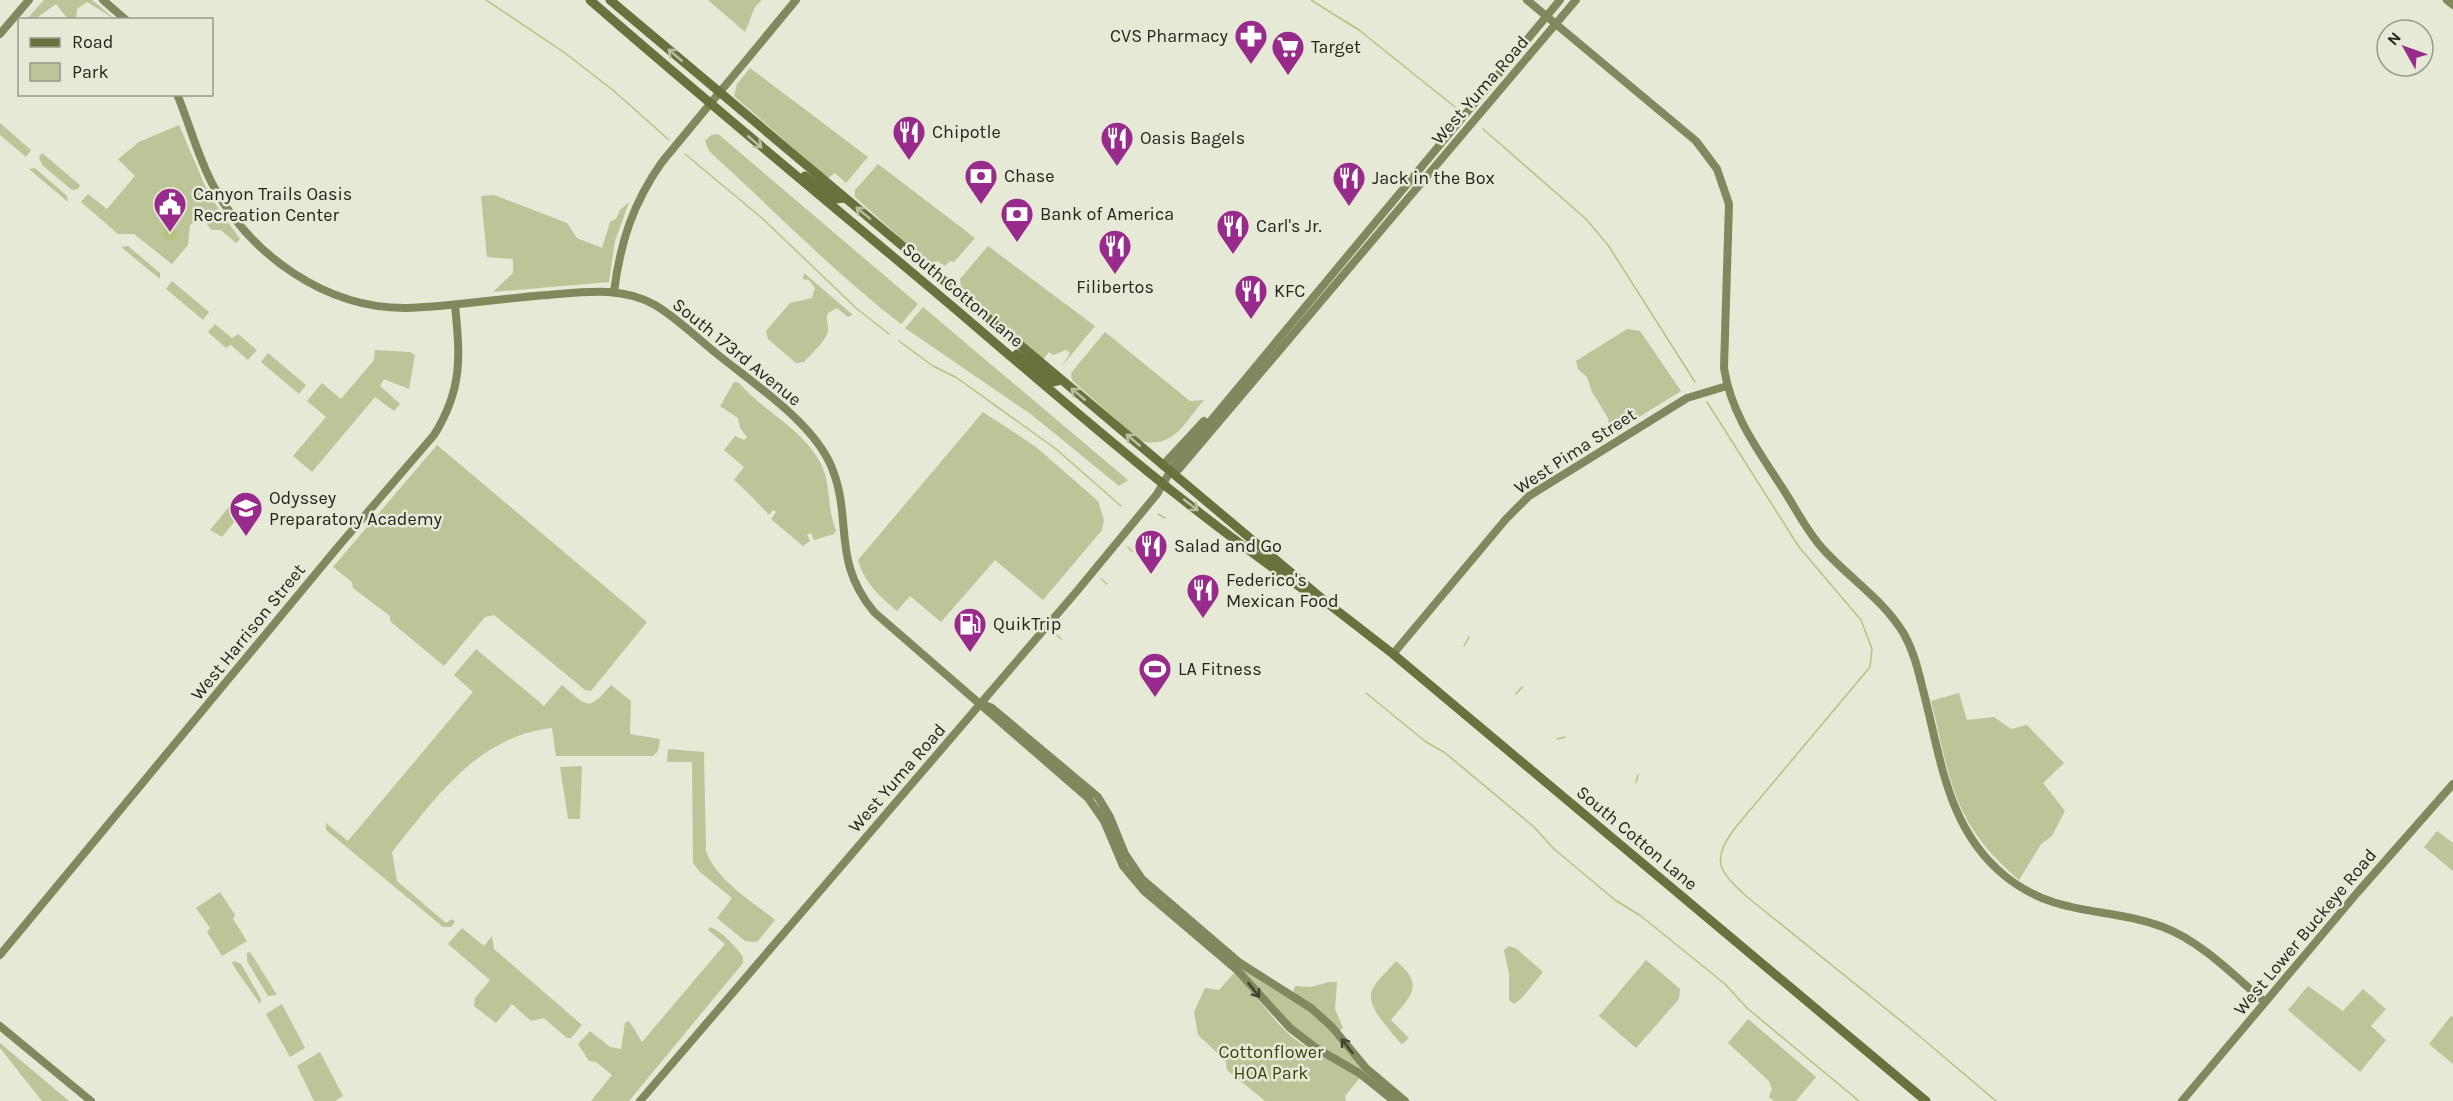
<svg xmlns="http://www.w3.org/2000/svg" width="2453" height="1101" font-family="Karla,sans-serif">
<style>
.green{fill:#bdc497}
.water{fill:#b8c27f}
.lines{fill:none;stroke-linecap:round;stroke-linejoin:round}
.stream{stroke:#b8c27f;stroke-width:1.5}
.secondary{stroke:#81885d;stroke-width:8}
.primary{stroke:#6a713c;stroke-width:9}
.oneway{stroke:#babf9f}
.oneway2{stroke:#404331}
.labels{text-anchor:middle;stroke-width:5;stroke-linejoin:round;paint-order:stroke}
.poi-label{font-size:18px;fill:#24251e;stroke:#e5e9d5;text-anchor:start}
.street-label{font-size:18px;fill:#24251e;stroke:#e5e9d5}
.park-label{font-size:18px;fill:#3d430f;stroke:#e5e9d5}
</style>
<rect width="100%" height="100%" fill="#e5e9d5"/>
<!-- green -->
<g class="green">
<polygon points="44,0 92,0 115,19 87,2 77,9 76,19 68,19 56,4 35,19 27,19"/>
<polygon points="708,0 762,0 755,7 745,32"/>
<polygon points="750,68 868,157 846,183 835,173 828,178 734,96 737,84"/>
<polygon points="0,123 31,150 26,157 0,135"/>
<polygon points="179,125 209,195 240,239 236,243 221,230 211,230 206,222 198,219 190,225 188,245 172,264 134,234 118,234 81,202 88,194 107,209 135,176 118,159 139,142"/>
<path d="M718 134 918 304 901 324C832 271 773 209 709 151L705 141 711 135Z"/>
<polygon points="42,153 80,185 78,189 72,190 42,165 39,157"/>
<polygon points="878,164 975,238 954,262 950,261 945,266 937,261 932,266 855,197 855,190"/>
<polygon points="35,168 67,196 68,202 29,169"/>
<polygon points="494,195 567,223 577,238 602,248 610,222 616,219 620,210 629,202 615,241 609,282 493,292 513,273 513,259 487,257 481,196"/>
<polygon points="128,246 160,273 160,279 121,247"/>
<polygon points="988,246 1095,326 1062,366 1070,353 1066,350 1053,355 1049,352 1043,359 961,287 960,279"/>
<path d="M804 273 853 315 848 317 837 308 828 313C825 320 829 324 828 331 826 341 811 354 804 362L796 363 768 339 766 331 790 303 812 298 815 288 809 280 803 279Z"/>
<polygon points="172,281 209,312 203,320 166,289"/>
<polygon points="923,307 1128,480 1119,486 1032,415 905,328"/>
<polygon points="215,324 232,338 238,334 257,350 248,360 231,345 226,348 208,332"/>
<polygon points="1627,329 1640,331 1681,391 1610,435 1608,418 1592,392 1587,377 1578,369 1576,361"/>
<path d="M1105 332 1190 401 1204 400C1184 423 1174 449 1140 441L1072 380 1071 373Z"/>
<polygon points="375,350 410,352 415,355 409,389 384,379 380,386 400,404 394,411 375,397 312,472 293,456 326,417 307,401 322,383 341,399 374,360"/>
<polygon points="268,353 306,385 299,394 261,362"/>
<path d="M734 382 739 383C765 413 804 429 822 466 831 486 827 510 836 530L834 534 814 540 811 533 807 535 810 541 803 546 771 519 776 512 773 510 769 515C757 502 747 491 734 480L744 467 724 450 735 436 744 440 747 437 740 428 738 418 720 406Z"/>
<path d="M983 412 1036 447 1098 501 1104 520 1102 530 1043 600 995 560 941 622 910 596 897 611C879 595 865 584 858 560Z"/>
<polygon points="437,445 647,622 591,691 585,690 494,615 485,617 444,666 390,621 390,616 353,588 352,582 333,567"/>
<polygon points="229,507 238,517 222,537 210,530"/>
<path d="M476 649 544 706 562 685C588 707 588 712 611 685L631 701 630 734 660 739 658 751 653 756H556L552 728C478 736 436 797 392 852L397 881 446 923 452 919 455 922 451 927H443L326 830V823L348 841 473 692 454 675Z"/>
<path d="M1959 693 1967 720 1994 717 2011 729 2027 725 2064 763 2043 783 2065 811 2052 836 2041 844 2019 880C1952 823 1951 781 1931 701Z"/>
<path d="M668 749 704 752 706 851C716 880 752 901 775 920L757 942 745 941 717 918 732 898 700 872 693 863 692 762H667Z"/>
<polygon points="582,766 580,819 568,819 560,767"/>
<polygon points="2437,831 2453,843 2453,871 2424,847"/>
<polygon points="220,892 235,915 233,919 247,941 222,956 207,932 210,928 196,908"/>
<path d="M710 927C722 931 736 947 743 957V963L629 1101H591L612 1075 596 1062 589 1061 578 1044 590 1031 610 1047 621 1049 625 1023 629 1021 642 1042 725 944 708 930Z"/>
<polygon points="462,928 484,946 492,936 494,949 582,1025 571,1038 567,1038 544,1018 531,1021 512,1004 496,1023 474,1006 475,998 490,980 448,944"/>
<polygon points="1201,935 1309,1008 1402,1101 1396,1101 1297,1032"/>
<polygon points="1509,946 1517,949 1543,972 1522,998 1514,1004 1509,1000 1509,974 1504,950"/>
<polygon points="250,952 277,995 268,996 247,961 247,953"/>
<polygon points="1646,960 1680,989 1679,999 1636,1048 1599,1016"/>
<path d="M234 961 241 964 261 999 260 1004C251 990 241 978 232 963Z"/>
<path d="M1396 961C1426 986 1410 996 1391 1020L1409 1038 1402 1044C1395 1038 1389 1029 1383 1022 1359 991 1375 986 1396 961Z"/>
<path d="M1234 973C1255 992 1269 1017 1291 1036 1312 1053 1337 1063 1360 1078L1345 1096 1346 1101H1265L1227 1070 1226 1061 1198 1035 1194 1012 1205 988 1219 990Z"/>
<polygon points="1329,982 1337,982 1335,1009 1343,1028 1339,1031 1293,991 1295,986 1311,987"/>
<polygon points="2308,986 2343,1011 2363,989 2386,1009 2371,1026 2386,1040 2360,1072 2288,1010"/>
<polygon points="282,1004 305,1048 290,1057 266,1014"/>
<polygon points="2451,1016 2453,1017 2453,1064 2429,1044"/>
<polygon points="1748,1019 1816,1077 1796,1101 1774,1101 1769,1097 1772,1089 1769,1081 1728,1043"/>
<polygon points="0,1043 69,1101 42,1101 0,1048"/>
<polygon points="320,1052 343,1096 335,1101 314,1101 297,1066"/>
</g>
<!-- water -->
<circle class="water" cx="170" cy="233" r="7"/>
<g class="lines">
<!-- stream -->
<g class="stream">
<polyline points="486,0 565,53 614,91 669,140"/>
<polyline points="1311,0 1359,30 1455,107"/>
<polyline points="1483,129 1586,219 1608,245 1695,382"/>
<polyline points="685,154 763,219 856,308 889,334"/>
<polyline points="899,341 933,366 957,378 1056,449 1121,506"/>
<path d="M1707 402 1799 547 1861 620 1872 649 1870 667 1735 828C1711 861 1718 870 1746 896L1911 1029 1996 1101"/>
<polyline points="1158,514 1165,518"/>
<polyline points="1128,547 1132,551"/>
<polyline points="1101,579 1107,584"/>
<polyline points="1057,635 1061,639"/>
<polyline points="1464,646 1469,637"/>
<polyline points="1366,693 1426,742 1444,752 1534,827 1554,849 1615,900 1641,916 1725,984 1747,1008 1859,1101"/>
<polyline points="1516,694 1522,687"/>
<polyline points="1557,739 1565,737"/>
<polyline points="1636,782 1638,775"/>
</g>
<!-- secondary -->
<g class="secondary">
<polyline points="103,0 126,20"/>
<path d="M1527 0 1696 141 1717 169 1729 204 1724 368C1731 415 1760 453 1785 492 1797 511 1808 533 1823 549 1849 578 1884 600 1904 634 1914 652 1918 670 1923 690 1941 758 1947 829 2005 876 2057 918 2107 906 2163 927 2202 942 2233 975 2265 1002"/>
<polyline points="2447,0 2453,5"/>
<polyline points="0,34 29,0"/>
<path d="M177 94C190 125 198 158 214 187 251 255 325 308 405 308 453 307 500 298 548 295 584 292 622 286 655 305 677 318 697 338 717 354 754 384 814 423 832 468 853 521 831 560 874 612L1088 798 1104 821 1123 866 1144 891 1237 970 1290 1028 1316 1048 1359 1073 1394 1101"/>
<path d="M614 292C620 243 633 203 662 162L796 0"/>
<polyline points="1163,465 1204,421"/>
<polyline points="1172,472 1179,469 1576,0"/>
<polyline points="1393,654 1506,519 1529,496 1687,398 1727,386"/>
<polyline points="980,703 992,708 1098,797 1110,817 1125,854 1142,879 1240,963 1311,1008 1332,1027 1366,1068 1405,1101"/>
<path d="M0 955 337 548 434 435C463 389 460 356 455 305"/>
<polyline points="0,1026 91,1101"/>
<polyline points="640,1101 1077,591 1157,494 1174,465 1560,0"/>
<polyline points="2182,1101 2357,893 2453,784"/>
</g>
<!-- primary -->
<g class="primary">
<path d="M590 0C709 104 832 205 953 307 1070 407 1186 509 1313 596"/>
<polyline points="610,0 1326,602 1393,654 1926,1101"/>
<polyline points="805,176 836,199 845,198"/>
<polyline points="1017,354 1054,382 1061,380"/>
</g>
</g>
<!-- one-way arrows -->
<defs><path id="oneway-shaft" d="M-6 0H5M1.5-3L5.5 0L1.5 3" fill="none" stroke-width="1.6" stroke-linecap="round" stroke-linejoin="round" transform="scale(1.5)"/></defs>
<g class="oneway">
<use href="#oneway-shaft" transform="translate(675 55) rotate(-140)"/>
<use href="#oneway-shaft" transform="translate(755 142) rotate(40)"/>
<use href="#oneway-shaft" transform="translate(863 213) rotate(-141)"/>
<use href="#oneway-shaft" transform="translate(1078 394) rotate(-140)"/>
<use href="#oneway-shaft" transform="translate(1133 440) rotate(-140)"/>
<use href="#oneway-shaft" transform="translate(1191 505) rotate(38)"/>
</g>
<g class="oneway2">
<use href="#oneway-shaft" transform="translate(1254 990) rotate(52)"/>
<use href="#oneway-shaft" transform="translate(1347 1046) rotate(-128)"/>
</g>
<!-- icons -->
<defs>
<symbol id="pharmacy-pin" viewBox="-11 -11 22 30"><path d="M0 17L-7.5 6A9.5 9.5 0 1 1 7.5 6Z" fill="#972a8b" stroke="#e5e9d5"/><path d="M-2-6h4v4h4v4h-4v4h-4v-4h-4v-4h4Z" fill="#fff"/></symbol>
<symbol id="supermarket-pin" viewBox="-11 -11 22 30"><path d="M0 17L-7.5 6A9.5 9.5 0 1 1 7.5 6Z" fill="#972a8b" stroke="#e5e9d5"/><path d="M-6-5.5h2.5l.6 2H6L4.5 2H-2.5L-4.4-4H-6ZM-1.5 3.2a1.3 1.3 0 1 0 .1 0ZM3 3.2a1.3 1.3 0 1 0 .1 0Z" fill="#fff"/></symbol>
<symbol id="restaurant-pin" viewBox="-11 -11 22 30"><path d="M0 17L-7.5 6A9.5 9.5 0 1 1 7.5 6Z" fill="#972a8b" stroke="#e5e9d5"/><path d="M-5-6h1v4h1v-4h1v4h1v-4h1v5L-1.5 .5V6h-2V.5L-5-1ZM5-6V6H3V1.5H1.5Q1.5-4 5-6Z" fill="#fff"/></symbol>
<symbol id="bank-pin" viewBox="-11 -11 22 30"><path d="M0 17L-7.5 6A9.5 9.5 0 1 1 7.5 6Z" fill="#972a8b" stroke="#e5e9d5"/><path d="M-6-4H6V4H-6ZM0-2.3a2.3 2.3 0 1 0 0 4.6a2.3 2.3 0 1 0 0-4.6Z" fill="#fff"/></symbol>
<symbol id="civic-pin" viewBox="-11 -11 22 30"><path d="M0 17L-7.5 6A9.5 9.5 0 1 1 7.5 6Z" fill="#972a8b" stroke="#e5e9d5"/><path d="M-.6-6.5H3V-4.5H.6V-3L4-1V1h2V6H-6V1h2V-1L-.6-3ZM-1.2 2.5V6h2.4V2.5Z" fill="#fff"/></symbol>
<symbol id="school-pin" viewBox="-11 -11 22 30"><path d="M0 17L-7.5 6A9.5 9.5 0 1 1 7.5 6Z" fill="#972a8b" stroke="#e5e9d5"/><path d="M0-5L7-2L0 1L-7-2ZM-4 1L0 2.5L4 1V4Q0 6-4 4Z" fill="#fff"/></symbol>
<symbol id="fuel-pin" viewBox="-11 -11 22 30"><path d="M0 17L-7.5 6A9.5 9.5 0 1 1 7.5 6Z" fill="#972a8b" stroke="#e5e9d5"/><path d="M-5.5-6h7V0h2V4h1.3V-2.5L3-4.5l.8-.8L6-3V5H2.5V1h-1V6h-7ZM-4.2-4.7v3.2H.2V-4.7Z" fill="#fff"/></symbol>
<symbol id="stadium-pin" viewBox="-11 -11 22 30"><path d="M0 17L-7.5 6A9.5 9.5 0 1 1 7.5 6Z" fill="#972a8b" stroke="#e5e9d5"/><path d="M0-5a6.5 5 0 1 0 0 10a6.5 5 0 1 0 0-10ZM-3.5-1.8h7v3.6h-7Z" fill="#fff"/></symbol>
</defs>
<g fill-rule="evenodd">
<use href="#pharmacy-pin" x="1232" y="17" width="38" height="52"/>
<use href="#supermarket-pin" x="1269" y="28" width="38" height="52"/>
<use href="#restaurant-pin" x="890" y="113" width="38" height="52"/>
<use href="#restaurant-pin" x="1098" y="119" width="38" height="52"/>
<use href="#bank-pin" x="962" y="157" width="38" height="52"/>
<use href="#restaurant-pin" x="1330" y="159" width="38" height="52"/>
<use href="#civic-pin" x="151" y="185" width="38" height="52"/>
<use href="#bank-pin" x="998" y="195" width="38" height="52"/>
<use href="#restaurant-pin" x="1214" y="207" width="38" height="52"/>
<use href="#restaurant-pin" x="1096" y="227" width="38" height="52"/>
<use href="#restaurant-pin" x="1232" y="272" width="38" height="52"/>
<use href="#school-pin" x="227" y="489" width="38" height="52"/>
<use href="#restaurant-pin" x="1132" y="527" width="38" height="52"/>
<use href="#restaurant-pin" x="1184" y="571" width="38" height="52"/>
<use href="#fuel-pin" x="951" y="605" width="38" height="52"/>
<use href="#stadium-pin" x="1136" y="650" width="38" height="52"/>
</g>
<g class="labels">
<!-- poi labels -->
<g class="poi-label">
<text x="1228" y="42" text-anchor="end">CVS Pharmacy</text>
<text x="1311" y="53">Target</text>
<text x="932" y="138">Chipotle</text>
<text x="1140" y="144">Oasis Bagels</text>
<text x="1004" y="182">Chase</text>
<text x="1372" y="184">Jack in the Box</text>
<text x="193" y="200">Canyon Trails Oasis<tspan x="193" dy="21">Recreation Center</tspan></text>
<text x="1040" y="220">Bank of America</text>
<text x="1256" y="232">Carl's Jr.</text>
<text x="1115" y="293" text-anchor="middle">Filibertos</text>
<text x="1274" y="297">KFC</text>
<text x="269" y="504">Odyssey<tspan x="269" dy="21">Preparatory Academy</tspan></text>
<text x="1174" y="552">Salad and Go</text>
<text x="1226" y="586">Federico's<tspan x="1226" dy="21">Mexican Food</tspan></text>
<text x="993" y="630">QuikTrip</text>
<text x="1178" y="675">LA Fitness</text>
</g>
<!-- street labels -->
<g class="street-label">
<text transform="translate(1480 90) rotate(-49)" y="6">West Yuma Road</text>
<text transform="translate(963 295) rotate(40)" y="6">South Cotton Lane</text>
<text transform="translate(737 352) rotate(39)" y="6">South 173rd Avenue</text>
<text transform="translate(1575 451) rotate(-33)" y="6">West Pima Street</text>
<text transform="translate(248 632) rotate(-51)" y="6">West Harrison Street</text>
<text transform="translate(897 778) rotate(-49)" y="6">West Yuma Road</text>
<text transform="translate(1637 838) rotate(40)" y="6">South Cotton Lane</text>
<text transform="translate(2305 932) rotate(-50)" y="6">West Lower Buckeye Road</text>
</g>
<!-- park labels -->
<g class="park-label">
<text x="1271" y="1058">Cottonflower<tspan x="1271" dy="21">HOA Park</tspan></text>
</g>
</g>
<!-- legend -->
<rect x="18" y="18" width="195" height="78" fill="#e5e9d5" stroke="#989b8c" stroke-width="1.5"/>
<rect x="30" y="38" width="30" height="9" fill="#6a713c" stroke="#989b8c" stroke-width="1.5"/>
<text x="72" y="48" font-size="18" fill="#24251e">Road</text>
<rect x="30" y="63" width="30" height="18" fill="#bdc497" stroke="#989b8c" stroke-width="1.5"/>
<text x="72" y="78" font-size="18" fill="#24251e">Park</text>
<!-- north arrow -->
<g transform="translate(2405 48) rotate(310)"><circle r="28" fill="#e5e9d5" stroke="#989b8c" stroke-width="1.5"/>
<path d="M0-4.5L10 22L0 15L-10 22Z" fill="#972a8b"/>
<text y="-9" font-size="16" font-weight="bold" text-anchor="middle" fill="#24251e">N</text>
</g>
</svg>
